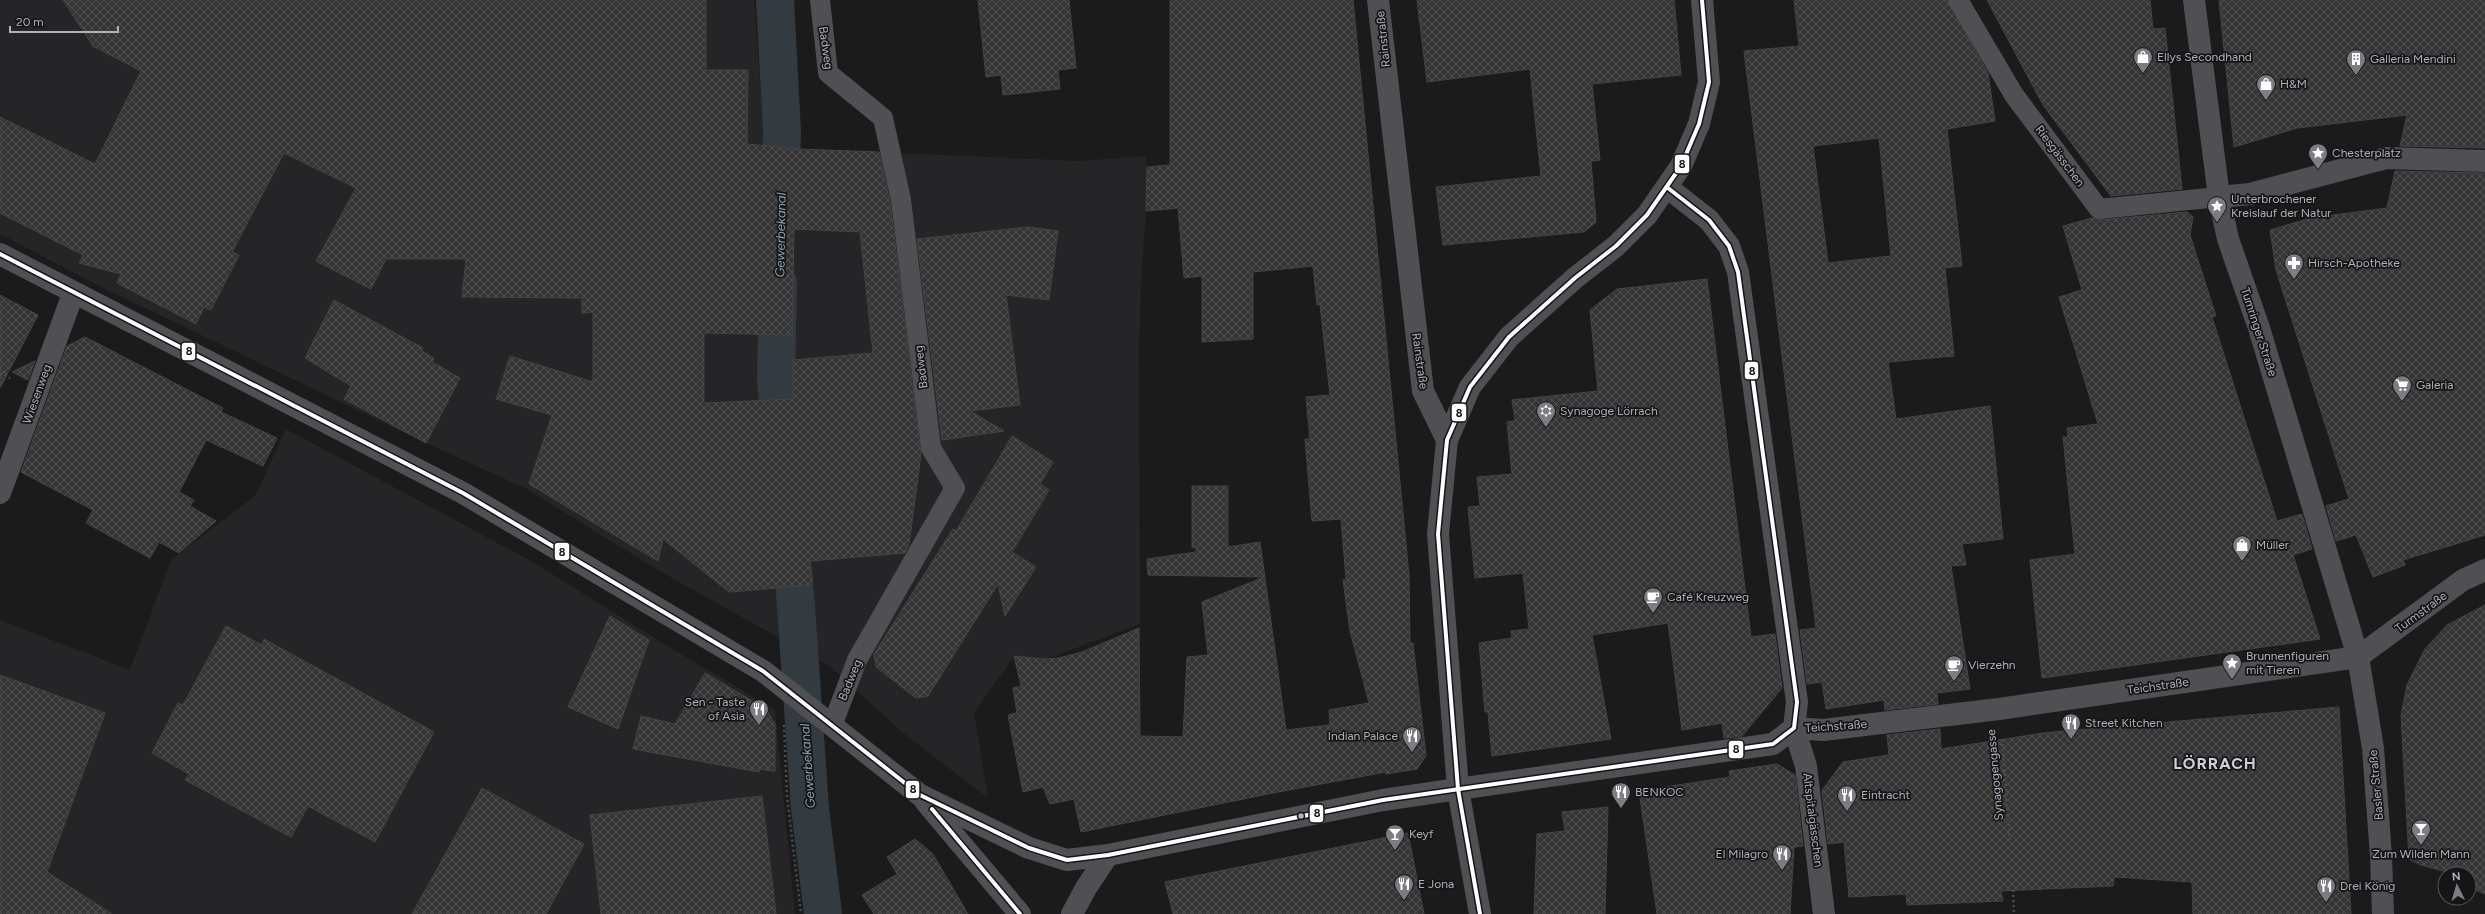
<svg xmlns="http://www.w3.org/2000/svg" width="2485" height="914" font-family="Figtree,sans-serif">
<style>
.built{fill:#252527}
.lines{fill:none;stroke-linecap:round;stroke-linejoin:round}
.canal{stroke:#333a40;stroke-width:38}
.building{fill:url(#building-cross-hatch);stroke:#444447;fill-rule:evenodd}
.path{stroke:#4b4c4e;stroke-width:2.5;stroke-dasharray:2 3;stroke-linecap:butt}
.service{stroke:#505054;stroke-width:20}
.pedestrian{stroke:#505054;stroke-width:22}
.minor{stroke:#505054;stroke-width:22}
.tertiary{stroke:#505054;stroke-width:22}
.bus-1-casing{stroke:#151517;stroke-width:7}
.bus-1{stroke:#fff;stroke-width:4}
.bus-dot{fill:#aeb2ba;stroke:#151517;stroke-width:1.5}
.labels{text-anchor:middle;stroke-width:3.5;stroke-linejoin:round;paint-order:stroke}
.street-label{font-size:12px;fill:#aeb2ba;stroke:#151517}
.poi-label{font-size:12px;fill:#aeb2ba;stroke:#151517;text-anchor:start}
.water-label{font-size:13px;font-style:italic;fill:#8a9eb0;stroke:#151517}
.district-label{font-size:16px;font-weight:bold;letter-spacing:1px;fill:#cfd1d6;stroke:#151517}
.line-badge{stroke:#151517;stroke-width:1.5}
.pale-badge-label{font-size:11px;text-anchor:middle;font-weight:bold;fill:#111}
</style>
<defs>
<pattern id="building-cross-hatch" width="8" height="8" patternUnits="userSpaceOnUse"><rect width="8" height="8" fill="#353536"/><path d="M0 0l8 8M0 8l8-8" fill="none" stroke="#505051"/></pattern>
</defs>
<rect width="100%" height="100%" fill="#1b1b1b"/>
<!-- built -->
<g class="built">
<polygon points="0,0 754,0 765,147 1080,161 1146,156 1146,211 1141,280 1139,350 1140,624 1047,659 1014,656 974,713 988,798 903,733 831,667 656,569 525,488 426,443 95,284 0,234"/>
<polygon points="286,429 531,561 661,642 775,710 795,914 0,914 0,620 130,670 171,560 255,496"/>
</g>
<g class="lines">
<!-- canal -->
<g class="canal">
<polyline points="775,0 782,131 780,199"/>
<polyline points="778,283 776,380 783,453"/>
<polyline points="795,593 810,808 823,914"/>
</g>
</g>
<!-- building -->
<g class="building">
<path d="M63 0H706V70H748L747 144 798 149 879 152 890 202 921 454 909 545 905 553 810 561 813 585 729 592 663 539 658 561 529 484 552 415 496 399 510 356 593 382V312L582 313V298L462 297 466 259H386L371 289 316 261 356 188 284 153 232 252 239 255 211 310 204 307 196 324 117 283 121 274 79 263 83 255 0 213V117L95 164 141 71 93 46ZM794 229 860 232 873 353 793 360 794 399 704 403V333L792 335Z"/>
<polygon points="978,0 1069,0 1076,68 1058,70 1060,89 1003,95 1001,75 986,77"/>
<polygon points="1170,0 1353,0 1409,575 1410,643 1413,643 1426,756 1417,769 1386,774 1386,772 1273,793 1081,832 1074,799 1050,804 1043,787 1023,792 1008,715 1017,713 1013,688 1021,686 1014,656 1044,659 1059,658 1082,652 1139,628 1140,736 1183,737 1187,657 1208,655 1202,602 1264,577 1148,575 1147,559 1196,552 1196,547 1192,548 1192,486 1228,486 1228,547 1260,542 1286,730 1330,725 1329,710 1369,703 1350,631 1343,580 1346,579 1341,519 1312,521 1305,439 1310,439 1306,397 1330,395 1320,304 1317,305 1313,266 1253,272 1253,339 1202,342 1202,276 1184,278 1178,208 1146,211 1147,167 1170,165"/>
<polygon points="1417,0 1674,0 1681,75 1592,84 1600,160 1591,161 1596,222 1584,232 1443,245 1436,187 1541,176 1530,69 1427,82"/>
<path d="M1794 0H1947L1988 73 1995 121 1947 129 1962 266 1945 268 1954 356 1888 362 1896 419 1990 406 2003 539 1962 544 1966 565 1951 566 1970 689 1937 693 1938 704 1885 710 1884 700 1826 709 1822 682 1807 684 1800 630 1816 628 1744 51 1799 46ZM1879 138 1891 256 1828 263 1813 146Z"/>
<polygon points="1987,0 2150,0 2153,29 2165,28 2182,189 2111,196 2043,105"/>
<polygon points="2219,0 2485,0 2485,148 2400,146 2407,115 2297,128 2234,147"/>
<polygon points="2395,171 2485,173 2485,535 2403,560 2405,565 2373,577 2356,535 2336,541 2326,506 2349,499 2276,270 2270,230 2311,218 2387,208"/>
<polygon points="2187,212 2193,217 2190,235 2216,316 2212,317 2277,521 2302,514 2312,549 2293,555 2320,639 2042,678 2030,560 2075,554 2063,437 2068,437 2067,428 2098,424 2059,297 2082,290 2063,226 2092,218 2100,220"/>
<polygon points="1028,227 1058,231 1049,300 1006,295 1020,405 970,411 1004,431 942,440 917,239"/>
<polygon points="1707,279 1751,637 1775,634 1782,688 1742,736 1724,738 1722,723 1682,730 1668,623 1592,635 1611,739 1492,756 1488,712 1485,712 1479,643 1512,638 1511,631 1529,629 1523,573 1475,578 1468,507 1480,506 1477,477 1512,474 1507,422 1515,421 1512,400 1598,391 1590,310 1617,289"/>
<polygon points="0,295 38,315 0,388"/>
<polygon points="334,300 423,348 422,351 434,358 432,362 460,378 426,443 344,399 351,386 305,358"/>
<polygon points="85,337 223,408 221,412 277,438 263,466 206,440 179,492 194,500 190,506 216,521 179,553 159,542 150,558 86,523 93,510 21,472 67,346"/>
<polygon points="35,361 28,380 12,372"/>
<polygon points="1012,436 1053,462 1040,484 1049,490 1012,552 1036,567 1005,616 998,584 928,696 916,698 876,667 874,654 953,529 956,531"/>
<polygon points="2485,605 2485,894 2469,887 2469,874 2446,874 2447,872 2421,865 2409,859 2401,715 2407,685 2425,649 2447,625"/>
<polygon points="610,616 649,640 618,729 568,707"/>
<polygon points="226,626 262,645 264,639 434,732 375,842 308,806 291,837 185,780 189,774 152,753 178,703 183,705"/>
<polygon points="705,673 766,709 775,724 775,771 759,769 759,772 633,749 641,716 675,724"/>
<polygon points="0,675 105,713 47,872 112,914 0,914"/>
<polygon points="2339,707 2351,914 2193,914 2192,882 2114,877 2113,886 2001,891 2003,901 1907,905 1906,894 1849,897 1844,842 1828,844 1822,790 1843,762 1889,755 1887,735 1940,729 1941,749 2043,733"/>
<polygon points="1777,764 1795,775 1803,846 1794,847 1790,914 1657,914 1639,791 1730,777 1729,771"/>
<polygon points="482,788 584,844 546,914 412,914"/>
<polygon points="762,796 776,914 601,914 590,815"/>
<polygon points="1608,807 1605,914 1534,914 1537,834 1565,831 1562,812"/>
<polygon points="1408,833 1424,914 1173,914 1165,882"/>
<polygon points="915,839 933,854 968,914 874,914 862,895 897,874 887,857"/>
</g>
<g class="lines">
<!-- path -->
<g class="path">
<polyline points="0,373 10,378"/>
<polyline points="784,725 787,796 801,914"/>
<polyline points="2002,739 2010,840"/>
<polyline points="2013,890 2014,914"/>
</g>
<!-- service -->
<g class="service">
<polyline points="820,0 828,73 883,118 901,200 931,448 955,488 857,660 832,726"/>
<polyline points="1958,0 2014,95 2099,209 2219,197"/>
</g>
<!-- pedestrian -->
<g class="pedestrian">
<polyline points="2194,0 2219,197 2228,239 2259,328 2358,657 2373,748 2381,856 2383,914"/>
<polyline points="2219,197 2250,194 2386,158 2485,161"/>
<polyline points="1824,914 1806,766 1794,728 1823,730 1999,709 2358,657 2463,580 2485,570"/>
</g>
<!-- minor -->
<g class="minor">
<polyline points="1378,0 1423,391 1447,440 1438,534 1458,789 1773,744 1794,728 1797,702 1738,272 1729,246 1709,220 1668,188"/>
<polyline points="1447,440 1470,387 1509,337 1575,278 1616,246 1647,215 1681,166 1699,124 1709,82 1702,0"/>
<polyline points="0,493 73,294"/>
</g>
<!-- tertiary -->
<g class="tertiary">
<polyline points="0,254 463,493 763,671 920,795 1029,848 1067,860 1108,855 1383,800 1458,789 1480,914"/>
<polyline points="925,801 1020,914"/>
<polyline points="1072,914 1086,888 1108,855"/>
</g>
<defs>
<g id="bus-1">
<polyline points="0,254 463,493 763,671 920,795 1029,848 1067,860 1108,855 1383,800 1773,744 1794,728 1797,702 1738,272 1729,246 1709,220 1668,188"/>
<polyline points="932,809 1020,914"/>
<polyline points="1480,914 1458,789 1438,534 1447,440 1470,387 1509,337 1575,278 1616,246 1647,215 1681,166 1699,124 1709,82 1702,0"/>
</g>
</defs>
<!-- bus-1 casing -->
<use href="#bus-1" class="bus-1-casing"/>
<!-- bus-1 -->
<use href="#bus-1" class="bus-1"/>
</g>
<!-- icons -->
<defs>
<symbol id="shop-pin" viewBox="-11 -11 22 30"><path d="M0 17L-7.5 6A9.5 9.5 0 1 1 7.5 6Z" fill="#7b7d82" stroke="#151517"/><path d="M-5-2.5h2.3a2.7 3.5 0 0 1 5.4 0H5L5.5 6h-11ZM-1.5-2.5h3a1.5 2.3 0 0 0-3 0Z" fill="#fff"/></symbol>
<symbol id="building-pin" viewBox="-11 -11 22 30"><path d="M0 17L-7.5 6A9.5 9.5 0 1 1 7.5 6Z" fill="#7b7d82" stroke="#151517"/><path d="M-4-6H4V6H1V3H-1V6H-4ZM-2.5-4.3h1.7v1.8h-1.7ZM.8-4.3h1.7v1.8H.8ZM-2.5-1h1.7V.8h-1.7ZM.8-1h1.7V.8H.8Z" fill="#fff"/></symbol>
<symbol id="sight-pin" viewBox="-11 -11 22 30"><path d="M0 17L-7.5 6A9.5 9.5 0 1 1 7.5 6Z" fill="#7b7d82" stroke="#151517"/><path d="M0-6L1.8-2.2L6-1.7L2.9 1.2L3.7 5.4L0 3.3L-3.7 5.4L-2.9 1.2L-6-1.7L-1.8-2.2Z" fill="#fff"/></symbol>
<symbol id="pharmacy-pin" viewBox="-11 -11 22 30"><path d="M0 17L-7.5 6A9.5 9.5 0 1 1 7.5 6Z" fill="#7b7d82" stroke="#151517"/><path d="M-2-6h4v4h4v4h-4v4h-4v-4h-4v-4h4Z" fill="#fff"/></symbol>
<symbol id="supermarket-pin" viewBox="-11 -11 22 30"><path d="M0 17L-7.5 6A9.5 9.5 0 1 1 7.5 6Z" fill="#7b7d82" stroke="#151517"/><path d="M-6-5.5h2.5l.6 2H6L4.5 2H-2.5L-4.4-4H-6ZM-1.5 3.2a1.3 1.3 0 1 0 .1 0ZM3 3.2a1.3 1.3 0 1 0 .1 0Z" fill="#fff"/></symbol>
<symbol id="synagogue-pin" viewBox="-11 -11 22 30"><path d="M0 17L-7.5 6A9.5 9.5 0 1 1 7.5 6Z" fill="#7b7d82" stroke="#151517"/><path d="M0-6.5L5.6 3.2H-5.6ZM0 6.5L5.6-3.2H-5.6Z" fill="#fff"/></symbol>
<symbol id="cafe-pin" viewBox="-11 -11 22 30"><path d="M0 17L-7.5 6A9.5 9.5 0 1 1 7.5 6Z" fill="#7b7d82" stroke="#151517"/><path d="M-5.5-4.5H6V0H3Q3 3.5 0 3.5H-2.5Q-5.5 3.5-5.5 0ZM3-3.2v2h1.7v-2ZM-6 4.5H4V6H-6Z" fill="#fff"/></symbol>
<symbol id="restaurant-pin" viewBox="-11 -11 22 30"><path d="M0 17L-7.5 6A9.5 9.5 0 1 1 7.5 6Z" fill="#7b7d82" stroke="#151517"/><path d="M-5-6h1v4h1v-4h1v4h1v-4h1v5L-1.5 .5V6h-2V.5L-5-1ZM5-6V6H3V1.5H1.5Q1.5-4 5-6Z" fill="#fff"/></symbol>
<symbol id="bar-pin" viewBox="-11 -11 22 30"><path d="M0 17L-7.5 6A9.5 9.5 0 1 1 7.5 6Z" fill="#7b7d82" stroke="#151517"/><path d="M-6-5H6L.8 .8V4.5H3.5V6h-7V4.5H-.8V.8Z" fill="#fff"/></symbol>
</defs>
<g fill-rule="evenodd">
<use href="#shop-pin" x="2132" y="46" width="22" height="30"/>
<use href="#building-pin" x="2345" y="48" width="22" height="30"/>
<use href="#shop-pin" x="2255" y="73" width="22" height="30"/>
<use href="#sight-pin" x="2307" y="142" width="22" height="30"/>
<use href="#sight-pin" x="2206" y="195" width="22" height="30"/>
<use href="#pharmacy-pin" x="2283" y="252" width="22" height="30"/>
<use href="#supermarket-pin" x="2391" y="374" width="22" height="30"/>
<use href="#synagogue-pin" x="1535" y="400" width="22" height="30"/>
<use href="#shop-pin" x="2231" y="534" width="22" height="30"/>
<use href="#cafe-pin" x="1642" y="586" width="22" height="30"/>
<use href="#sight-pin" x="2221" y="652" width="22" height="30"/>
<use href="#cafe-pin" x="1943" y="654" width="22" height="30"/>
<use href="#restaurant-pin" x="748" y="698" width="22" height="30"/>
<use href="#restaurant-pin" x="2060" y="712" width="22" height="30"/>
<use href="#restaurant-pin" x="1401" y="725" width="22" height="30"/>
<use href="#restaurant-pin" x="1610" y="781" width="22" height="30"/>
<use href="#restaurant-pin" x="1836" y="784" width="22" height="30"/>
<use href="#bar-pin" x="2410" y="818" width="22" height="30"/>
<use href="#bar-pin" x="1384" y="823" width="22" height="30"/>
<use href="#restaurant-pin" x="1771" y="843" width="22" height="30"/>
<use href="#restaurant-pin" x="1393" y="873" width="22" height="30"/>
<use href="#restaurant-pin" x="2315" y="875" width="22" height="30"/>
</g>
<!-- markers -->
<circle class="bus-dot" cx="1301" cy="816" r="3.5"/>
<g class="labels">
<!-- street labels -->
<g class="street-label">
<text transform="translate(1383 39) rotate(-96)" y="4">Rainstraße</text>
<text transform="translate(826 48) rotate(82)" y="4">Badweg</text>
<text transform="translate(2060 156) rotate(53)" y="4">Riesgässchen</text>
<text transform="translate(2259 332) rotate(72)" y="4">Tumringer Straße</text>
<text transform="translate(1420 361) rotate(82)" y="4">Rainstraße</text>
<text transform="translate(921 367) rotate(-97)" y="4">Badweg</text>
<text transform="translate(37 394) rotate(-70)" y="4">Wiesenweg</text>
<text transform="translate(2421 612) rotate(-36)" y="4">Turmstraße</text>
<text transform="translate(850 680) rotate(-68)" y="4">Badweg</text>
<text transform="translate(2158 686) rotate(-8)" y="4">Teichstraße</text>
<text transform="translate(1836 726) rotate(-4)" y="4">Teichstraße</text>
<text transform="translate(1995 775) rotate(-95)" y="4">Synagogengasse</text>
<text transform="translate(2376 785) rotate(-95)" y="4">Basler Straße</text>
<text transform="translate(1813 820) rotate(83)" y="4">Altspitalgässchen</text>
</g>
<!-- poi labels -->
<g class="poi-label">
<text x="2157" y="61">Ellys Secondhand</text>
<text x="2370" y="63">Galleria Mendini</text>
<text x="2280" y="88">H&amp;M</text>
<text x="2332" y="157">Chesterplatz</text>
<text x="2231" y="203">Unterbrochener<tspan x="2231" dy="14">Kreislauf der Natur</tspan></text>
<text x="2308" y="267">Hirsch-Apotheke</text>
<text x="2416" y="389">Galeria</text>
<text x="1560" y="415">Synagoge Lörrach</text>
<text x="2256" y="549">Müller</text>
<text x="1667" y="601">Café Kreuzweg</text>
<text x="2246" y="660">Brunnenfiguren<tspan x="2246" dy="14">mit Tieren</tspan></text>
<text x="1968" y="669">Vierzehn</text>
<text x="745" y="706" text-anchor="end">Sen - Taste<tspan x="745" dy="14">of Asia</tspan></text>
<text x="2085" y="727">Street Kitchen</text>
<text x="1398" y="740" text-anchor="end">Indian Palace</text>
<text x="1635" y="796">BENKOC</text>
<text x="1861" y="799">Eintracht</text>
<text x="1409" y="838">Keyf</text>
<text x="1768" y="858" text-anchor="end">El Milagro</text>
<text x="2421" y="858" text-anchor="middle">Zum Wilden Mann</text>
<text x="1418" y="888">E Jona</text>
<text x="2340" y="890">Drei König</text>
</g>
<!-- water labels -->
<g class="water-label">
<text transform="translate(780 235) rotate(-89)" y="5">Gewerbekanal</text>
<text transform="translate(807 766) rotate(-94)" y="5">Gewerbekanal</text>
</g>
<!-- district labels -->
<g class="district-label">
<text x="2215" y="769">LÖRRACH</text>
</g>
</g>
<g class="line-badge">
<rect x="1674" y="154" width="16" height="20" rx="4" fill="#fff"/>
<rect x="181" y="342" width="15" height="19" rx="4" fill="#fff"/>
<rect x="1744" y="361" width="15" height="19" rx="4" fill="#fff"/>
<rect x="1451" y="403" width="16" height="19" rx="4" fill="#fff"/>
<rect x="554" y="542" width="16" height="19" rx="4" fill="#fff"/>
<rect x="1728" y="740" width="16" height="19" rx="4" fill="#fff"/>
<rect x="905" y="780" width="15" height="19" rx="4" fill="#fff"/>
<rect x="1309" y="804" width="15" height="19" rx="4" fill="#fff"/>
</g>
<g class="pale-badge-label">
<text x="1682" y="168">8</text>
<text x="189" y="355">8</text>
<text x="1752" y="375">8</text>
<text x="1459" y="417">8</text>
<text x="562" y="556">8</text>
<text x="1736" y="753">8</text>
<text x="913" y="793">8</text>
<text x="1317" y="817">8</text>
</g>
<!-- north arrow -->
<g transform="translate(2457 886) rotate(355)"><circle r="19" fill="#151517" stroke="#525458"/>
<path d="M0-3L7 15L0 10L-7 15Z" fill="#7b7d82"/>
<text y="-6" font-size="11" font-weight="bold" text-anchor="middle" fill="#aeb2ba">N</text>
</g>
<!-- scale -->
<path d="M10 26v6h108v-6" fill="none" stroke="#aeb2ba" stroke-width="2"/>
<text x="16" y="26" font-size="12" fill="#aeb2ba" stroke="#151517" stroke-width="3" paint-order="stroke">20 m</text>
</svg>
